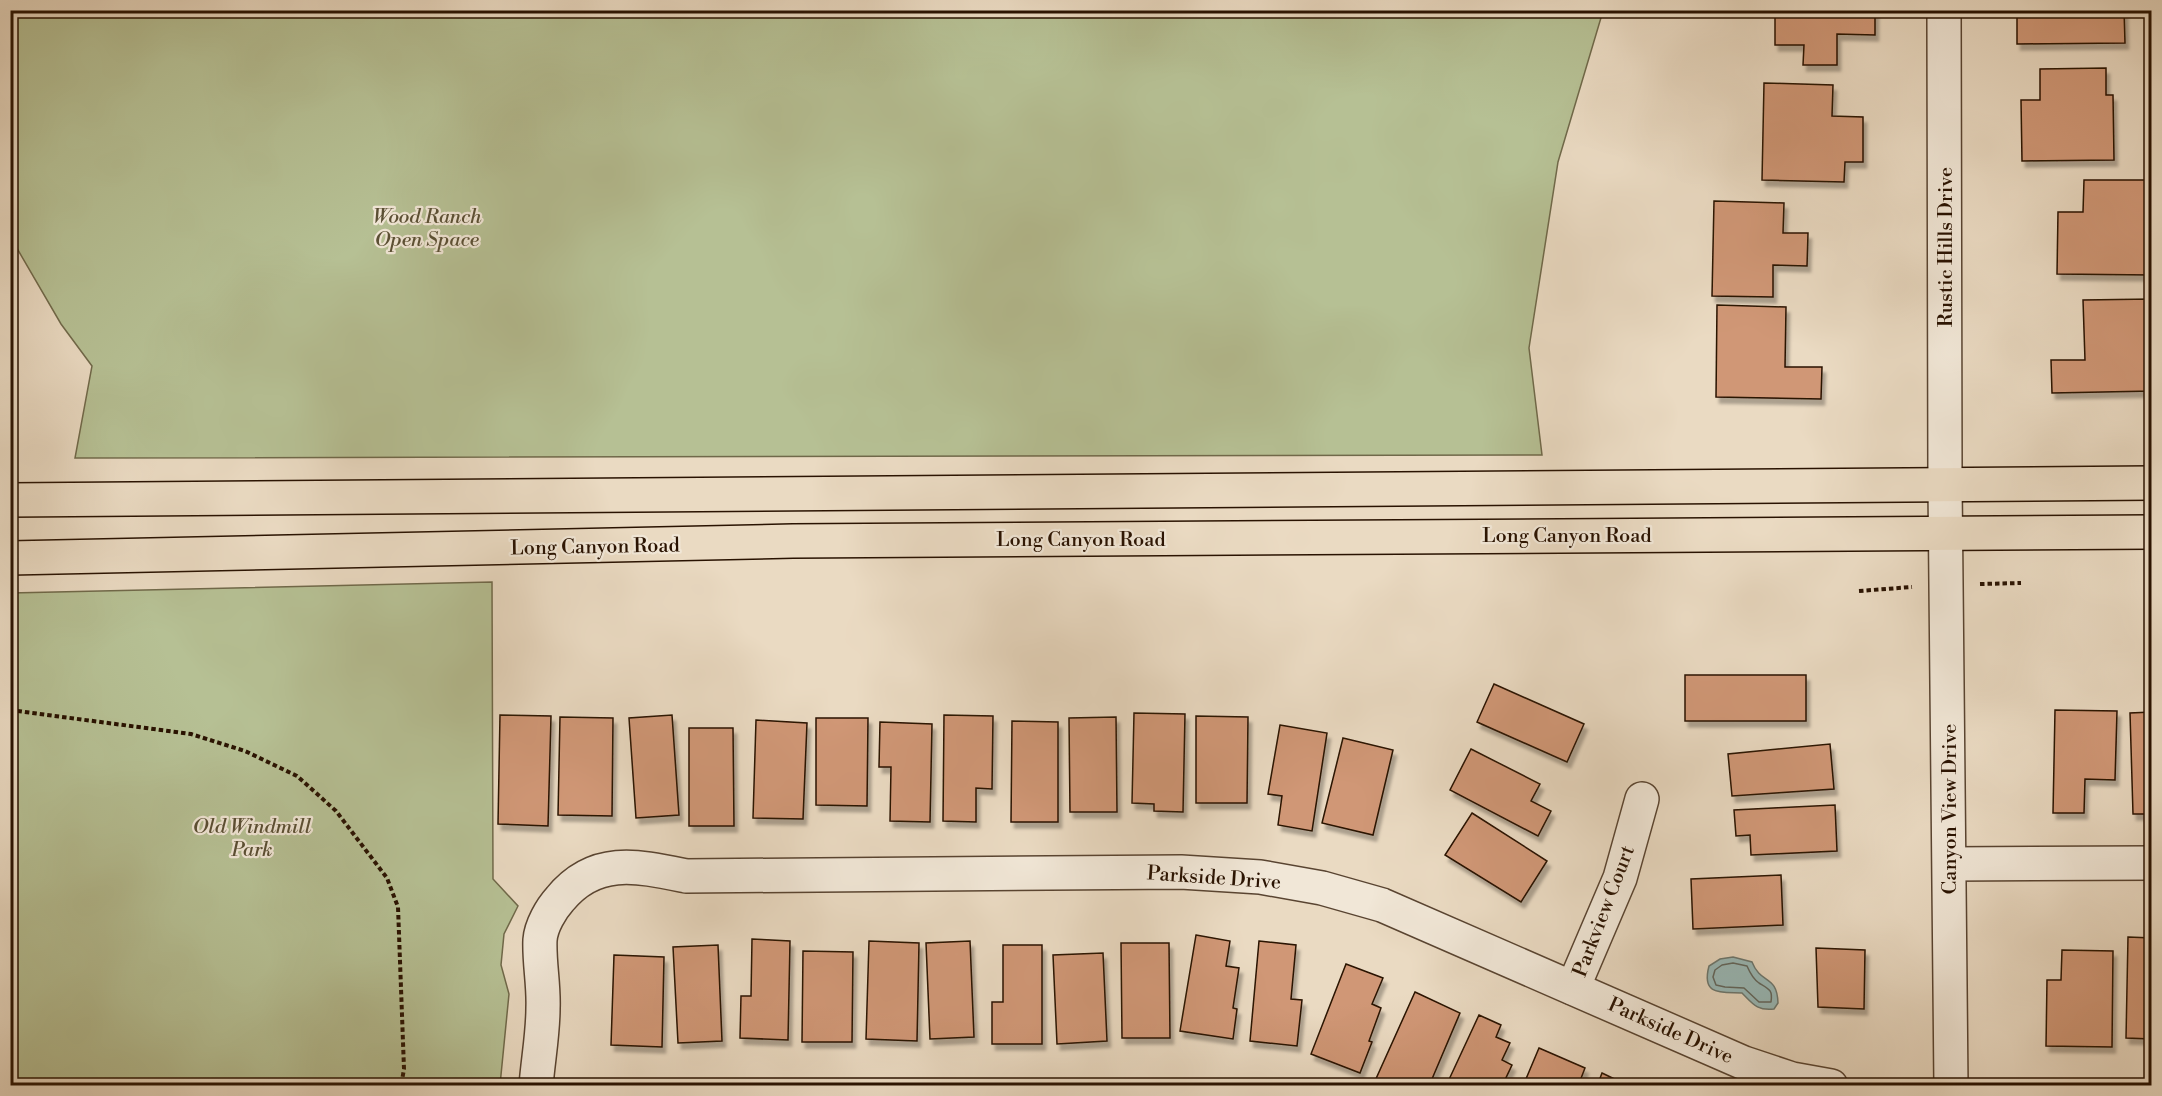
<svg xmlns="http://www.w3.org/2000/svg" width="2162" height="1096" font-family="'Libre Bodoni',serif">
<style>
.green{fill:#b6c094;stroke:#70694a;stroke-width:1.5}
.water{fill:#99bab9;stroke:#6c776f;stroke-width:1.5}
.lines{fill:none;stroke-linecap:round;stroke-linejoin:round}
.shore{stroke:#61665d;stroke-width:1.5}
.building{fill:#d09776;stroke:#291201;stroke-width:1.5;filter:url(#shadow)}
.minor-casing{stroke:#594431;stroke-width:36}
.major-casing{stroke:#291201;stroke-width:36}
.path{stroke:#291201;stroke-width:4;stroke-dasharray:4.5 3;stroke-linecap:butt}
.minor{stroke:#f1e7d7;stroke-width:33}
.major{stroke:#eadac2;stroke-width:33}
.labels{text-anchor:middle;stroke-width:4.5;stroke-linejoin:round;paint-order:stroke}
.park-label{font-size:20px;font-style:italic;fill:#5a4f34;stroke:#f1e7d7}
.street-label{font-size:20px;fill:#291201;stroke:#f1e7d7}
</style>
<defs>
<filter id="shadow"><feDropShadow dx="3.5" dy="6" stdDeviation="1.5" flood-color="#0004"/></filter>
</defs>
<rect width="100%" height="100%" fill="#eadac2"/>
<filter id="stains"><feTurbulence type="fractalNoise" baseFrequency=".00333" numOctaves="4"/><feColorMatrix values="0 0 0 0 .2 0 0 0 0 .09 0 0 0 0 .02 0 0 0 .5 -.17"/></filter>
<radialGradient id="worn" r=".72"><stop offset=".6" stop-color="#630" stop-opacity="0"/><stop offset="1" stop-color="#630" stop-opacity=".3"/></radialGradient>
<!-- green -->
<g class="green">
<polygon points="10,11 1603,11 1558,162 1529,348 1542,455 75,458 92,366 61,324 11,238"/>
<polygon points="492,582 493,879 518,906 504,934 501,965 509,994 500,1085 11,1085 11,593"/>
</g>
<!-- water -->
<path class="water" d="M1733 957 1752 962C1761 985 1777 974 1778 1003L1774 1009C1757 1011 1753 1004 1742 993 1721 992 1701 996 1709 966L1720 959Z"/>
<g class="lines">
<!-- shore -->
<path class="shore" d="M1733 963 1747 966C1750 973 1753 979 1759 983 1769 989 1773 990 1771 1002H1759L1744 988 1725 987 1716 985 1713 977 1715 970 1722 965Z"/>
</g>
<!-- building -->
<g class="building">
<polygon points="1775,10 1875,10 1875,35 1837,34 1837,65 1803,65 1804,45 1775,45"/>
<polygon points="2017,10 2124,10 2125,43 2017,44"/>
<polygon points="2106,68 2106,95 2113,95 2114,160 2022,161 2021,100 2040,100 2040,69"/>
<polygon points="1764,83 1833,85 1832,116 1863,117 1863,162 1845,162 1844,182 1762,180"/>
<polygon points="2084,180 2145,180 2145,203 2152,203 2152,275 2057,274 2058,212 2083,212"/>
<polygon points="1714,201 1784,203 1783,233 1808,233 1807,266 1773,265 1773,297 1712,296"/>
<polygon points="2152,299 2152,391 2052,393 2051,360 2085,360 2083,300"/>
<polygon points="1717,305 1786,307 1785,367 1822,367 1821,399 1716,397"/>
<rect x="1685" y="675" width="121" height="46"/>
<polygon points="1494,684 1584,724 1567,762 1477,722"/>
<polygon points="2055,710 2117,711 2115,780 2085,779 2084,813 2053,813"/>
<polygon points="2152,712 2152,814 2133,814 2130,713"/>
<polygon points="1134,713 1185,714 1183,812 1154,811 1154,804 1132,803"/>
<polygon points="500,715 551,716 548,826 498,824"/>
<polygon points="672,715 679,815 636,818 629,718"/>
<polygon points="944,715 993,716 992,789 976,788 976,822 943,821"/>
<polygon points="1196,716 1248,717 1247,803 1196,803"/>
<polygon points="560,717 613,718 612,816 558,815"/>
<polygon points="1116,717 1117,812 1070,812 1069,718"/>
<polygon points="816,718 868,718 867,806 816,805"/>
<polygon points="756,720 807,723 803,819 753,818"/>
<polygon points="1012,721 1058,722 1058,822 1011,822"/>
<polygon points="880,722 932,724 930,822 890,821 891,767 879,767"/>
<polygon points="1280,725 1327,733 1312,831 1278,825 1282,796 1268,794"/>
<polygon points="689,728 733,728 734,826 689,826"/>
<polygon points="1343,738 1393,750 1373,835 1322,823"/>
<polygon points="1830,744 1834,789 1732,796 1728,754"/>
<polygon points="1471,749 1540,784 1531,801 1551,811 1538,836 1450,790"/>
<polygon points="1835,805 1837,851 1751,855 1750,835 1736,836 1734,810"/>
<polygon points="1472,813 1547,861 1521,902 1445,855"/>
<polygon points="1781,875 1783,925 1693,929 1691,879"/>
<polygon points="1196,935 1230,941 1226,966 1239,968 1233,1008 1237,1009 1233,1039 1180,1031"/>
<polygon points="2128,937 2152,938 2152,1039 2126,1038"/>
<polygon points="752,939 790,941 788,1040 740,1038 741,996 751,996"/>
<polygon points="869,941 919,943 917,1041 866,1039"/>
<polygon points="970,941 974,1037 930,1039 926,943"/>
<polygon points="1259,941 1296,945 1291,999 1302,1000 1297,1046 1250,1041"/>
<polygon points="1121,943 1169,943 1170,1038 1122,1038"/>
<polygon points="718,945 722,1041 678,1043 673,947"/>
<polygon points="1003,945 1042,945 1042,1044 992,1044 992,1002 1003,1002"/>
<polygon points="1816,948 1865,950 1864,1009 1818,1007"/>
<polygon points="2062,950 2113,951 2112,1047 2046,1046 2047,980 2061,980"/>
<polygon points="803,951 853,952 852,1042 802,1042"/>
<polygon points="1103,953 1107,1041 1057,1044 1053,955"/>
<polygon points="614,955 664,957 662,1047 611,1045"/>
<polygon points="1346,964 1383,978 1372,1004 1381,1008 1369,1041 1372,1042 1360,1073 1311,1054"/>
<polygon points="1415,992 1460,1013 1429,1086 1385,1086 1375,1081"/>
<polygon points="1479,1015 1501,1025 1496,1037 1510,1043 1502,1060 1512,1065 1502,1086 1446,1086"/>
<polygon points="1539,1048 1585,1068 1578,1086 1523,1086"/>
<polygon points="1602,1073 1629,1086 1597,1086"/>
</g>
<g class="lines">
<defs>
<g id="minor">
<polyline points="1944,10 1945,484 1951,1086"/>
<polyline points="1950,864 2152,863"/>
<polyline points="1573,988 1620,878 1642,799"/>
<path d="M536 1086C538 1060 543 1034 543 1008 544 985 539 962 540 940 541 926 551 909 560 899 595 856 638 866 686 876L1181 872 1260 877 1322 888 1382 905 1744 1063 1792 1079 1831 1086"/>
</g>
<g id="major">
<polyline points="10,500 2152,483"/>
<polyline points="10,558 793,541 2152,532"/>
</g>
</defs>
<!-- minor casing -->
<use href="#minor" class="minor-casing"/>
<!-- major casing -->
<use href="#major" class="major-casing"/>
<!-- path -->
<g class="path">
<polyline points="1980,584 2021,583"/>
<polyline points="1859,591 1912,587"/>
<polyline points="10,710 191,734 245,751 297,776 336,811 387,878 398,907 404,1069 401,1086"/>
</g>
<!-- minor -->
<use href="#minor" class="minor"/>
<!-- major -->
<use href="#major" class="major"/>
</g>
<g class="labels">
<!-- park labels -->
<g class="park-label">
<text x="427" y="223">Wood Ranch<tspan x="427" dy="23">Open Space</tspan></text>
<text x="252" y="833">Old Windmill<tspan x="252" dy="23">Park</tspan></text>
</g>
<!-- street labels -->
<g class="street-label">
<text transform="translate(1945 247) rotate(-90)" y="7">Rustic Hills Drive</text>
<text x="1567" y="542">Long Canyon Road</text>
<text x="1081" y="546">Long Canyon Road</text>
<text transform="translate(595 546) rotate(-1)" y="7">Long Canyon Road</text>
<text transform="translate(1949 809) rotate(-90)" y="7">Canyon View Drive</text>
<text transform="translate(1214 877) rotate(4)" y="7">Parkside Drive</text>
<text transform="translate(1603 911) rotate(-69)" y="7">Parkview Court</text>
<text transform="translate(1671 1030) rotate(24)" y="7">Parkside Drive</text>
</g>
</g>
<!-- margin -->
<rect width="2162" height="1096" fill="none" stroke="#eadac2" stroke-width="36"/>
<rect x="12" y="12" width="2138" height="1072" fill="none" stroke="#291201" stroke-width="3"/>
<rect x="18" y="18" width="2126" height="1060" fill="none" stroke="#291201" stroke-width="1.5"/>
<rect width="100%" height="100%" filter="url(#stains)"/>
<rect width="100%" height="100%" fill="url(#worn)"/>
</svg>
